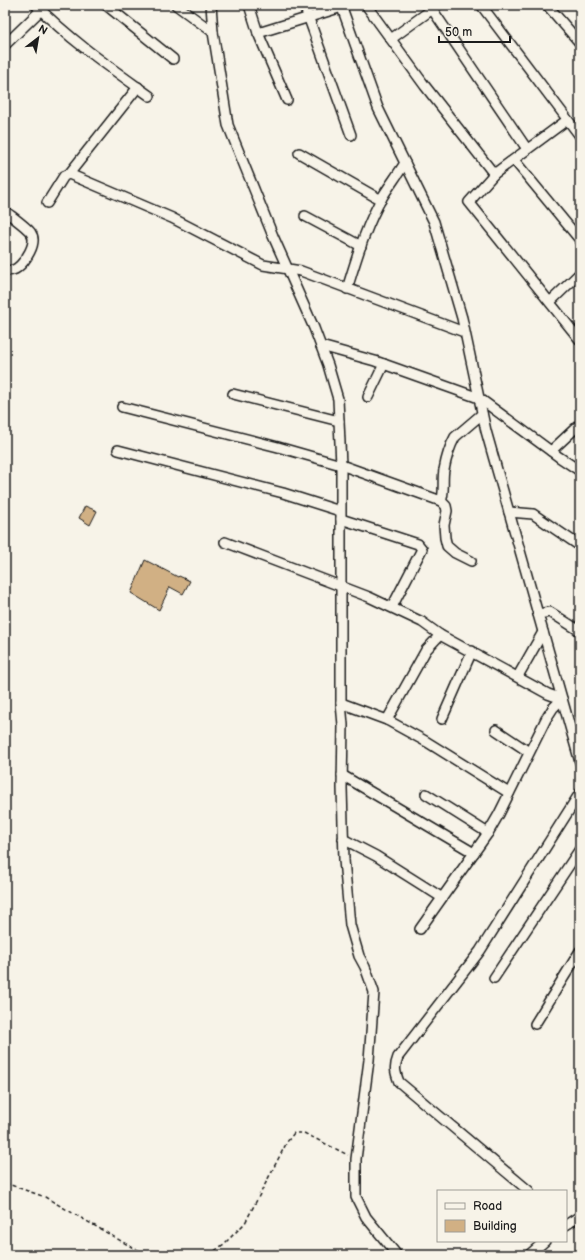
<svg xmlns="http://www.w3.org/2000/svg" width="585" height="1260" font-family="'Balsamiq Sans',sans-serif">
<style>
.building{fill:#d1b084;stroke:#1c1c1c}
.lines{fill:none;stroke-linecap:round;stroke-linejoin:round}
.minor-casing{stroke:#1c1c1c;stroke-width:12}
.path{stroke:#1c1c1c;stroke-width:1.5;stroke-dasharray:4 3;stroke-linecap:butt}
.minor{stroke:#f7f3e8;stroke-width:9}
</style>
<rect width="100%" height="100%" fill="#f7f3e8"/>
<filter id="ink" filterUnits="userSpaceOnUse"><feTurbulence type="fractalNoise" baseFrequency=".025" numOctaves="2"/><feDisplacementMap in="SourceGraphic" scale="8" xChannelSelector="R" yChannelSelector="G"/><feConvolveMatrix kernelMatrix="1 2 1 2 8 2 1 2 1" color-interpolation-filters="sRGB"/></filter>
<g filter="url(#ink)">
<!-- building -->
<g class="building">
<polygon points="85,506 97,511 90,525 79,518"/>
<polygon points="145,560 178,577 179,576 190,581 183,594 170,587 159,610 131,593"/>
</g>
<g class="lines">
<defs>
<g id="minor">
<path d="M36 5C70 40 111 68 150 96"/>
<polyline points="106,5 173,59"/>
<polyline points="176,5 213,32"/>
<polyline points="211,5 213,32 228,125 273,236 314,328 328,365 338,399 341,465 341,703 343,725 342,788 344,860 350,925 359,956 365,967 374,992 369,1060 356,1159 356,1197 366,1217 397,1255"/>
<polyline points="249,5 258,33 287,100"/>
<polyline points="304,5 351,135"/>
<polyline points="341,5 378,108 434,222 462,318 486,431 580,762"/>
<polyline points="366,5 425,86 494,174"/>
<polyline points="481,5 580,136"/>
<polyline points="547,5 580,43"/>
<polyline points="432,9 527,149"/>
<polyline points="258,33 342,7 343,5"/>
<polyline points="391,39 438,5"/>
<polyline points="5,45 41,10"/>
<polyline points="567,120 494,174 469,202 580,340"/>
<polyline points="299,153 381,200"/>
<polyline points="514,160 580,240"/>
<polyline points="69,174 138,87"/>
<polyline points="47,203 64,176 69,174 172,218 263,265 301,271 464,332"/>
<path d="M5 211C11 216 27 227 31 233 38 243 25 262 17 268 13 271 9 271 5 270"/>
<polyline points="305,216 361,246"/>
<path d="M347 289C357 257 366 225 383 196 390 185 398 174 405 163"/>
<polyline points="550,302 580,273"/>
<polyline points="321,346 375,361 479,398 559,457 580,471"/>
<polyline points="233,394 339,421"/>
<polyline points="368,397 384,364"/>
<polyline points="122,407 278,447 341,465 441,501"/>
<polyline points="118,450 283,493 340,511"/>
<polyline points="551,451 580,424"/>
<polyline points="509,512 533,514 580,546"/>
<polyline points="341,519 418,544 422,549 392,607"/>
<polyline points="225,542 369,597 422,622 440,635 548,694 562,699 553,708 546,719 499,814 488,833 420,929"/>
<path d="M471 561 455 553 447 546 445 538 444 525 447 511 446 506 441 501C445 494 442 479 444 470 446 459 450 446 455 437L482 414"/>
<polyline points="538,614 550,612 580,631"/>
<polyline points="518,676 543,632"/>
<polyline points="341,703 387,720 427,742 509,793"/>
<polyline points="442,719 472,651"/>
<polyline points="387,720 426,650 440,635"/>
<polyline points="496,730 529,752"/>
<polyline points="342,775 474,853"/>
<polyline points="426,794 488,833"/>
<polyline points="343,839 376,856 441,897"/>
<polyline points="494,978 580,849"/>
<polyline points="535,1024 580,951"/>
<path d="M529 1191 399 1082C395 1072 394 1067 398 1057L480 951 580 793"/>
<polyline points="566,1225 580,1216"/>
<polyline points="529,1255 545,1241"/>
</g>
</defs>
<!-- minor casing -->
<use href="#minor" class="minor-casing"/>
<!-- path -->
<g class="path">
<polyline points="5,1183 45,1197 135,1249 152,1255"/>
<polyline points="209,1255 224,1244 245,1223 287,1142 294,1133 304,1133 348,1155"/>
</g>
<!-- minor -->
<use href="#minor" class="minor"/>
</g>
</g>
<!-- margin -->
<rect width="585" height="1260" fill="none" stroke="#f7f3e8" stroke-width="20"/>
<rect x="10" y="10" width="565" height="1240" fill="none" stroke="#1c1c1c" stroke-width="1.5" filter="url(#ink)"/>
<!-- legend -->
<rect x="437" y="1190" width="130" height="52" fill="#f7f3e8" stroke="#9f9d96"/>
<rect x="445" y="1203" width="20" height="6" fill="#f7f3e8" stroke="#9f9d96"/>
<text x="473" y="1210" font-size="12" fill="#1c1c1c">Road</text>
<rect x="445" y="1220" width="20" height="12" fill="#d1b084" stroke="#9f9d96"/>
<text x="473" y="1230" font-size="12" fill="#1c1c1c">Building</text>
<!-- north arrow -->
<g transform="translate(38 38) rotate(31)" stroke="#f7f3e8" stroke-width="3" paint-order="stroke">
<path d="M0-3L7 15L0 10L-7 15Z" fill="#1c1c1c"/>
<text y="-6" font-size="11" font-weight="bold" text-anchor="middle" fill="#1c1c1c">N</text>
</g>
<!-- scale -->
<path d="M439 36v6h71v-6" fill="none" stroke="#1c1c1c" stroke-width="2"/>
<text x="445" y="36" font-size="12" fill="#1c1c1c" stroke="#f7f3e8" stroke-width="3" paint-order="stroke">50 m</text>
</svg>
